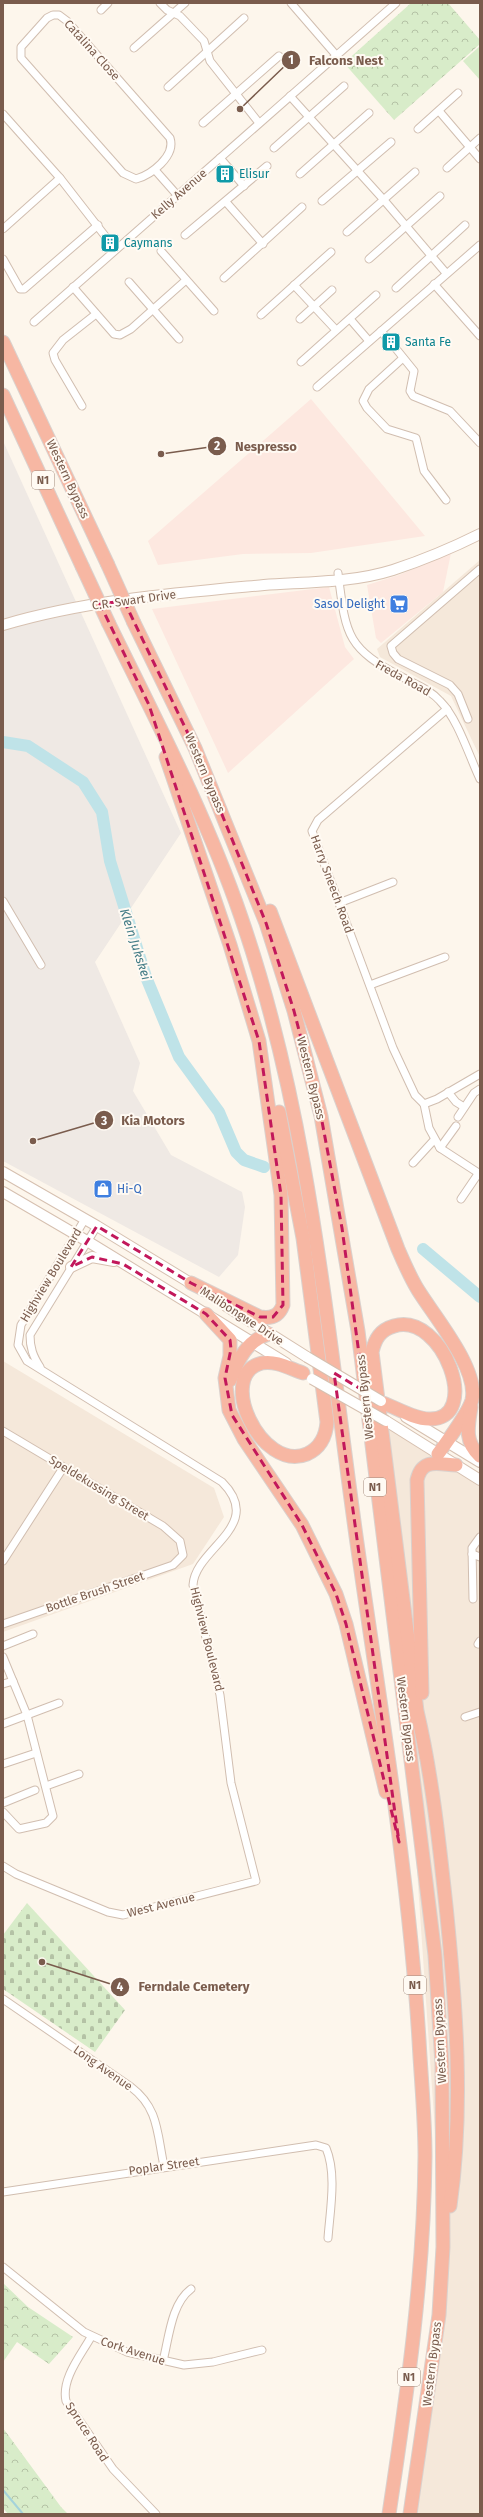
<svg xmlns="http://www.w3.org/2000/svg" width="483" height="2517" font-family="'Fira Sans',sans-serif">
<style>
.residential{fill:#f5e8da}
.commercial{fill:#fde8e0}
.industrial{fill:#efe9e4}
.grass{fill:#d8ecc9}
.cemetery{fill:url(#cemetery-stones)}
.park{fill:url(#park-crowns)}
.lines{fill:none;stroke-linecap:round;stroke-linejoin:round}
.stream{stroke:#a5d3da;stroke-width:2}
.river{stroke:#bfe3e8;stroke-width:12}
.street-casing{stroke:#d1beb0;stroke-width:9}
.secondary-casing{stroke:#d6c0b0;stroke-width:12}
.highway-casing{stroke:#dad1cd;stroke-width:15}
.street{stroke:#fff;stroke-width:7}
.secondary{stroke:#fff;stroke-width:10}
.highway{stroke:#f7b7a3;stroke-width:13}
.secondary-bridge-casing{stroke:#d6c0b0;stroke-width:12;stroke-linecap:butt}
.highway-bridge-casing{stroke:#dad1cd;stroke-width:15;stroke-linecap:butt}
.secondary-bridge{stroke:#fff;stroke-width:10}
.highway-bridge{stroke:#f7b7a3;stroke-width:13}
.marked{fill:none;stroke:#c2185b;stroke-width:3;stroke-dasharray:8 5;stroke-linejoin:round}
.labels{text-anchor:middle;stroke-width:4;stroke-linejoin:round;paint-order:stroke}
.shield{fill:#fffaf3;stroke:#a28b7f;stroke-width:1}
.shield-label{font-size:11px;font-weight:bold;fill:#7a5c4d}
.street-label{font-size:12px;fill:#7a5c4d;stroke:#fffaf3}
.culture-label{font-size:12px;fill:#0d838f;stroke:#fffaf3;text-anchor:start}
.shop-label{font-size:12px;fill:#366cbe;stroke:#fffaf3;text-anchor:end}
.water-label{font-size:13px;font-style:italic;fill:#437c86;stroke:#fffaf3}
.leader{fill:none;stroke:#7a5c4d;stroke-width:1.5}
.callout-dot{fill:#7a5c4d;stroke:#fffaf3;stroke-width:1.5}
.mark-label{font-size:12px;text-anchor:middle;font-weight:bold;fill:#fff}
.callout-label{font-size:13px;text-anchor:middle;font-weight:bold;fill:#7a5c4d;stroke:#fffaf3;stroke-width:4;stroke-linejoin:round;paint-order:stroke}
</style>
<defs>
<pattern id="cemetery-stones" width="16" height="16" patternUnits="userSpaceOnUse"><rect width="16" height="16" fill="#d8ecc9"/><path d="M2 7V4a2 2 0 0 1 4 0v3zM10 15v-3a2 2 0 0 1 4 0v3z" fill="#b4c2a5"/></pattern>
<pattern id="park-crowns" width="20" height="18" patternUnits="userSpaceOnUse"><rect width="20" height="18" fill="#d8ecc9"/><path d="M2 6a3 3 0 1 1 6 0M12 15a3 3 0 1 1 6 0" fill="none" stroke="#b4c2a5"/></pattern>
</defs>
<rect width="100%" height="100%" fill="#fdf6ec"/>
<!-- residential -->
<g class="residential">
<polygon points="480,560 480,757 451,696 380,657 377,649"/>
<polygon points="3,1361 214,1488 224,1517 193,1564 3,1632"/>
<polygon points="386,1421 480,1479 480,2514 410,2514 443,2247"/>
</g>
<!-- commercial -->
<g class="commercial">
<polygon points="311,399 425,536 311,553 243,554 158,565 148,541"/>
<polygon points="451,553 443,592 381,643 376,638 367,585 399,575"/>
<polygon points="329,587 345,647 354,659 228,773 152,609"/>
</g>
<!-- industrial -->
<polygon class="industrial" points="3,441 181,833 95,962 140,1063 133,1091 171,1155 242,1192 245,1207 238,1255 219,1277 3,1161"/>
<!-- grass -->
<polygon class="grass" points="480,46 480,80 463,61"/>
<!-- cemetery -->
<polygon class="cemetery" points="27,1903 125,2010 95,2052 3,1989 3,1935"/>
<!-- park -->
<g class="park">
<polygon points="411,3 448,3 480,40 480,44 394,120 344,63"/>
<polygon points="3,2283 28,2307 73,2337 49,2364 17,2342 3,2362"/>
<polygon points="3,2428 61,2507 68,2514 8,2514 3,2508"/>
</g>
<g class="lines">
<!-- stream -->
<polyline class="stream" points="3,2490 23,2514"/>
<!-- river -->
<g class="river">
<polyline points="3,742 28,746 83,782 102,812 110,861 146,977 179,1057 219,1112 236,1152 244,1160 264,1167"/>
<polyline points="423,1249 480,1297"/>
</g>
<defs>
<g id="street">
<polyline points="160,3 167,10 180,16 204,41 210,61 259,123"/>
<polyline points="291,3 336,55"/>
<polyline points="101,10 108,3"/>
<path d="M53 15H59L67 21 170 138C176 156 151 175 136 179L123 173 21 58V47L47 18Z"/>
<polyline points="134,48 185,3"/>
<polyline points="168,87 244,18"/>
<polyline points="290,96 383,199 446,273"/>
<polyline points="439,111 480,159"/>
<polyline points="3,114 60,178 109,241"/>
<polyline points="203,123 279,56"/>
<polyline points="418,129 458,93"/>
<polyline points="274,148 344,86"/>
<polyline points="220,158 244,186"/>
<polyline points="447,168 480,138"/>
<polyline points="155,170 178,196"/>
<polyline points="300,174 369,113"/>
<polyline points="322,201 391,142"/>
<polyline points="226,202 263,244"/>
<polyline points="3,229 60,178"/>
<polyline points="347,232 415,172"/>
<polyline points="185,235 267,166"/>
<polyline points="161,251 214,311"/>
<polyline points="3,259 20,289 24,289 98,225"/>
<polyline points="369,259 440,196"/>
<polyline points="224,278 302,207"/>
<polyline points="129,282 179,339"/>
<polyline points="434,284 480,336"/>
<polyline points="294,285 336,330"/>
<polyline points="73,287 114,334 120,335 131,329 186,280"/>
<polyline points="396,288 465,225"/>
<polyline points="261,315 331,252"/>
<polyline points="300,319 332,290"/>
<polyline points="350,319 369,341"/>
<polyline points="34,322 396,3"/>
<polyline points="381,331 388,340"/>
<polyline points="393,345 414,371 410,391 413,396 450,411 480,443"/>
<polyline points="403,358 369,389 363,401 367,408 387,429 416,438 424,471 446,500"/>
<polyline points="301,362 376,295"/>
<polyline points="317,387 480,245"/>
<polyline points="82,406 55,360 53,353 63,340 96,314"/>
<path d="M338 573C346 636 346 648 404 678 416 685 431 690 440 701 458 719 469 756 480 779"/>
<polyline points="468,719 458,694 450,685 398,659 393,653 391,646 480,569"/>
<polyline points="3,901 41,965"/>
<polyline points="339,903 393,882"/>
<polyline points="370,985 445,957"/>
<polyline points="448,1092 456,1102 464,1107"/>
<polyline points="424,1104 415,1095 393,1048 312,831 318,820 447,709"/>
<polyline points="424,1104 429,1128 440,1148 480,1174"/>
<polyline points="424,1104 437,1099 480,1074"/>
<polyline points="458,1117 474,1093 480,1089"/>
<polyline points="440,1148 456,1126"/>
<polyline points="413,1163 434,1140"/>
<polyline points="461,1199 478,1174"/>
<path d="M40 1367C33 1356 30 1348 30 1335L97 1226"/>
<polyline points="3,1431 163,1526 180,1541 183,1555 173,1565 3,1624"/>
<polyline points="472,1554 480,1557"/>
<polyline points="3,1561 63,1468"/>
<polyline points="473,1599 472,1548 480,1537"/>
<polyline points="478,1644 480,1641"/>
<polyline points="3,1646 33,1634"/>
<polyline points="3,1657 27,1715 59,1703"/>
<polyline points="3,1684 13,1681"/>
<polyline points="465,1717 480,1712"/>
<polyline points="3,1724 27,1715 53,1816 46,1823 19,1829 3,1812"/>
<polyline points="3,1764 36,1753"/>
<polyline points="46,1786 79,1774"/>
<polyline points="3,1803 35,1790"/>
<path d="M3 1866 16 1874 108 1912 123 1915 256 1881 231 1783 220 1695 193 1585C195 1548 266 1526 222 1482L27 1361 18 1345 21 1325 85 1219"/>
<path d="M3 1999 131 2087C159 2108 157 2134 164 2166"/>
<path d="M3 2192 316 2145 326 2148C337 2174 330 2210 328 2238"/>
<polyline points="3,2267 84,2332 127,2352 184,2365 213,2362 262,2350"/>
<path d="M91 2337C81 2355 61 2379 66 2401L113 2469 156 2514"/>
<path d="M163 2361C169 2338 171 2304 191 2289"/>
</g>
<g id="secondary">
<path d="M3 625C87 600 177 593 264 585 306 582 352 583 393 570 423 560 452 548 480 534"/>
<polyline points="3,1172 97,1226 197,1287"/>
<polyline points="3,1192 87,1241 286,1363"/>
<polyline points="71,1267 92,1257 114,1261"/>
<polyline points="226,1306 307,1357"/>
<polyline points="406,1417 480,1462"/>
<polyline points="386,1421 480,1480"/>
</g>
<g id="highway">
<polyline points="3,342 107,563"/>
<polyline points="3,395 82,566"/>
<polyline points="134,623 195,748 266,923 294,1011 321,1116 358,1331 435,1955 442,2064 443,2247 439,2315 410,2514"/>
<path d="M109 624C156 720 206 815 241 917 312 1122 328 1343 359 1557 382 1717 409 1878 419 2040 421 2078 425 2117 425 2156 424 2277 407 2395 389 2514"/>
<path d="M166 757 230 945 259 1041 281 1195 283 1305C279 1316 271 1319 260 1317L191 1283"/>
<path d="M270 911 398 1249C404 1263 410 1277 418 1290 434 1316 479 1369 472 1400 469 1412 446 1443 438 1454"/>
<path d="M279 1112 303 1238 327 1422C326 1436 320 1448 307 1454 261 1473 215 1374 262 1363 275 1360 291 1369 303 1373"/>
<polyline points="206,1314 230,1340 230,1356 225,1378 229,1410 244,1439 302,1525 336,1594 346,1624 386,1792"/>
<path d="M230 1380C238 1360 247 1340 269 1334"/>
<path d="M383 1403C397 1408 414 1419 429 1419 483 1421 443 1311 394 1326 380 1330 375 1339 372 1352L417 1711C432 1775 439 1841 446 1906 456 2005 464 2107 450 2206"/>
<path d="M471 1407C468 1426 464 1442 480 1456"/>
<path d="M422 1693 417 1480C422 1458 437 1464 456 1465"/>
</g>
</defs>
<!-- street casing -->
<use href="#street" class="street-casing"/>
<!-- secondary casing -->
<use href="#secondary" class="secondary-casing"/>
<!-- highway casing -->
<use href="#highway" class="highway-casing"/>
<!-- street -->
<use href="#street" class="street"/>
<!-- secondary -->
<use href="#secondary" class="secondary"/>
<!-- highway -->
<use href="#highway" class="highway"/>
<defs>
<g id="secondary-bridge">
<polyline points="307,1357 381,1401"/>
<polyline points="312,1379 386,1421"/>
</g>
<g id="highway-bridge">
<polyline points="107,563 134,623"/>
<polyline points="82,566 109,624"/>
</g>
</defs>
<!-- secondary-bridge casing -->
<use href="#secondary-bridge" class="secondary-bridge-casing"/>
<!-- highway-bridge casing -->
<use href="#highway-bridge" class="highway-bridge-casing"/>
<!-- secondary-bridge -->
<use href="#secondary-bridge" class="secondary-bridge"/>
<!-- highway-bridge -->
<use href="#highway-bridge" class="highway-bridge"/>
</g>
<!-- marked area -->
<path class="marked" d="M124 601 195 748 266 923 294 1011 321 1116 342 1228 364 1391 334 1373 399 1842 346 1624 336 1594 302 1525 232 1415 225 1378 231 1349 230 1340 206 1314 123 1264 92 1257 71 1267 97 1226 191 1283 260 1317H273L283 1305 281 1195 259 1041 149 705 100 604Z"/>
<!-- icons -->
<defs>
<symbol id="building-square" viewBox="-11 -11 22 22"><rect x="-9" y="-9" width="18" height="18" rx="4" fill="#0f9aa8" stroke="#fffaf3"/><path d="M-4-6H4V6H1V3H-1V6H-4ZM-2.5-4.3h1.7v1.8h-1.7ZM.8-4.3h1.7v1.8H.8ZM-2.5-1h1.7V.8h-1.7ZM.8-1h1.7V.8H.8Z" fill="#fff"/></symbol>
<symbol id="supermarket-square" viewBox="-11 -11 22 22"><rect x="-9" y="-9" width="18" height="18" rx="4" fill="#3f7fe0" stroke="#fffaf3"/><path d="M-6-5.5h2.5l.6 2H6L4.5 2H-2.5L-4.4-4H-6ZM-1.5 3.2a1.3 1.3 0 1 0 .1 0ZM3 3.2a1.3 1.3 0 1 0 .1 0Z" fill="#fff"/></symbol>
<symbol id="shop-square" viewBox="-11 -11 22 22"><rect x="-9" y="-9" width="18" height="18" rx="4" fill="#3f7fe0" stroke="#fffaf3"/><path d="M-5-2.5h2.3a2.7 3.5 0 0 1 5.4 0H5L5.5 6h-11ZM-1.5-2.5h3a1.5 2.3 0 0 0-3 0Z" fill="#fff"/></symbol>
</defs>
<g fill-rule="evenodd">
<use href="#building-square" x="214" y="163" width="22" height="22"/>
<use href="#building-square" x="99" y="232" width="22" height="22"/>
<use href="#building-square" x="380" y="331" width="22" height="22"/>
<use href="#supermarket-square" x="388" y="593" width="22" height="22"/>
<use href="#shop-square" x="92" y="1178" width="22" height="22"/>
</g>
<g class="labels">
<!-- shield labels -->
<g class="shield">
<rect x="32" y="471" width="22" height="18" rx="3"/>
<rect x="364" y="1478" width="22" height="18" rx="3"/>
<rect x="404" y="1976" width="22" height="18" rx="3"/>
<rect x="398" y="2368" width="22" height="18" rx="3"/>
</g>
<g class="shield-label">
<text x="43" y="484">N1</text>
<text x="375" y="1491">N1</text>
<text x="415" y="1989">N1</text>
<text x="409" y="2381">N1</text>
</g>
<!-- street labels -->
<g class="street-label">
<text transform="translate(92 50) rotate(48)" y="4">Catalina Close</text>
<text transform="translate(179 194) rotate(-41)" y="4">Kelly Avenue</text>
<text transform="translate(68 479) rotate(65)" y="4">Western Bypass</text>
<text transform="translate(134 600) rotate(-8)" y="4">C.R. Swart Drive</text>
<text transform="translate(403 678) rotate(29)" y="4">Freda Road</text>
<text transform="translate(205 773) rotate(67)" y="4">Western Bypass</text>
<text transform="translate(332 884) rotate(70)" y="4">Harry Sneech Road</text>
<text transform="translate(311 1078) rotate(76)" y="4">Western Bypass</text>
<text transform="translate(51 1275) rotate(-59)" y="4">Highview Boulevard</text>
<text transform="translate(242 1316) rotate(33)" y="4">Malibongwe Drive</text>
<text transform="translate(365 1397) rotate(-96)" y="4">Western Bypass</text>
<text transform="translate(99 1488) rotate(31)" y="4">Speldekussing Street</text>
<text transform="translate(95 1592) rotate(-19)" y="4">Bottle Brush Street</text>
<text transform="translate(207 1639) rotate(76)" y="4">Highview Boulevard</text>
<text transform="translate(406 1719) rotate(83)" y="4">Western Bypass</text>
<text transform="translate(161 1905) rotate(-14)" y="4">West Avenue</text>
<text transform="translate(440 2041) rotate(-93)" y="4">Western Bypass</text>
<text transform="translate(103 2068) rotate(35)" y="4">Long Avenue</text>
<text transform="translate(164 2166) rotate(-8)" y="4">Poplar Street</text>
<text transform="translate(133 2351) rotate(18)" y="4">Cork Avenue</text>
<text transform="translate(432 2364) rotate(-83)" y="4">Western Bypass</text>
<text transform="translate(87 2432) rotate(57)" y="4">Spruce Road</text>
</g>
<!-- culture labels -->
<g class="culture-label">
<text x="239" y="178">Elisur</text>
<text x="124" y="247">Caymans</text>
<text x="405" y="346">Santa Fe</text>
</g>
<!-- shop labels -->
<g class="shop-label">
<text x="385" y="608">Sasol Delight</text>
<text x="117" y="1193" text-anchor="start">Hi-Q</text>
</g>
<!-- water labels -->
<g class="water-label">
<text transform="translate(136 944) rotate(72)" y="5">Klein Jukskei</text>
</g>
</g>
<!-- callouts -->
<path class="leader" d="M240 109L291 60M161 454L217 446M33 1141L104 1120M42 1962L120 1987"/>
<g class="callout-dot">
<circle cx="240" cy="109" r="4"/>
<circle cx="161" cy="454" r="4"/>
<circle cx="33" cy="1141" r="4"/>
<circle cx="42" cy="1962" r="4"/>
<circle cx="291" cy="60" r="10"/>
<circle cx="217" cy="446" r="10"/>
<circle cx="104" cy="1120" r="10"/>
<circle cx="120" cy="1987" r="10"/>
</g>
<g class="mark-label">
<text x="291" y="64">1</text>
<text x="217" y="450">2</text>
<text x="104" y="1125">3</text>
<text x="120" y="1991">4</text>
</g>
<g class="callout-label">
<text x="346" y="65">Falcons Nest</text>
<text x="266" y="451">Nespresso</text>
<text x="153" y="1125">Kia Motors</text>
<text x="194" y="1991">Ferndale Cemetery</text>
</g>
<!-- border -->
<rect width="483" height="2517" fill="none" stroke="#7a5c4d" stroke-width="8"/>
</svg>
